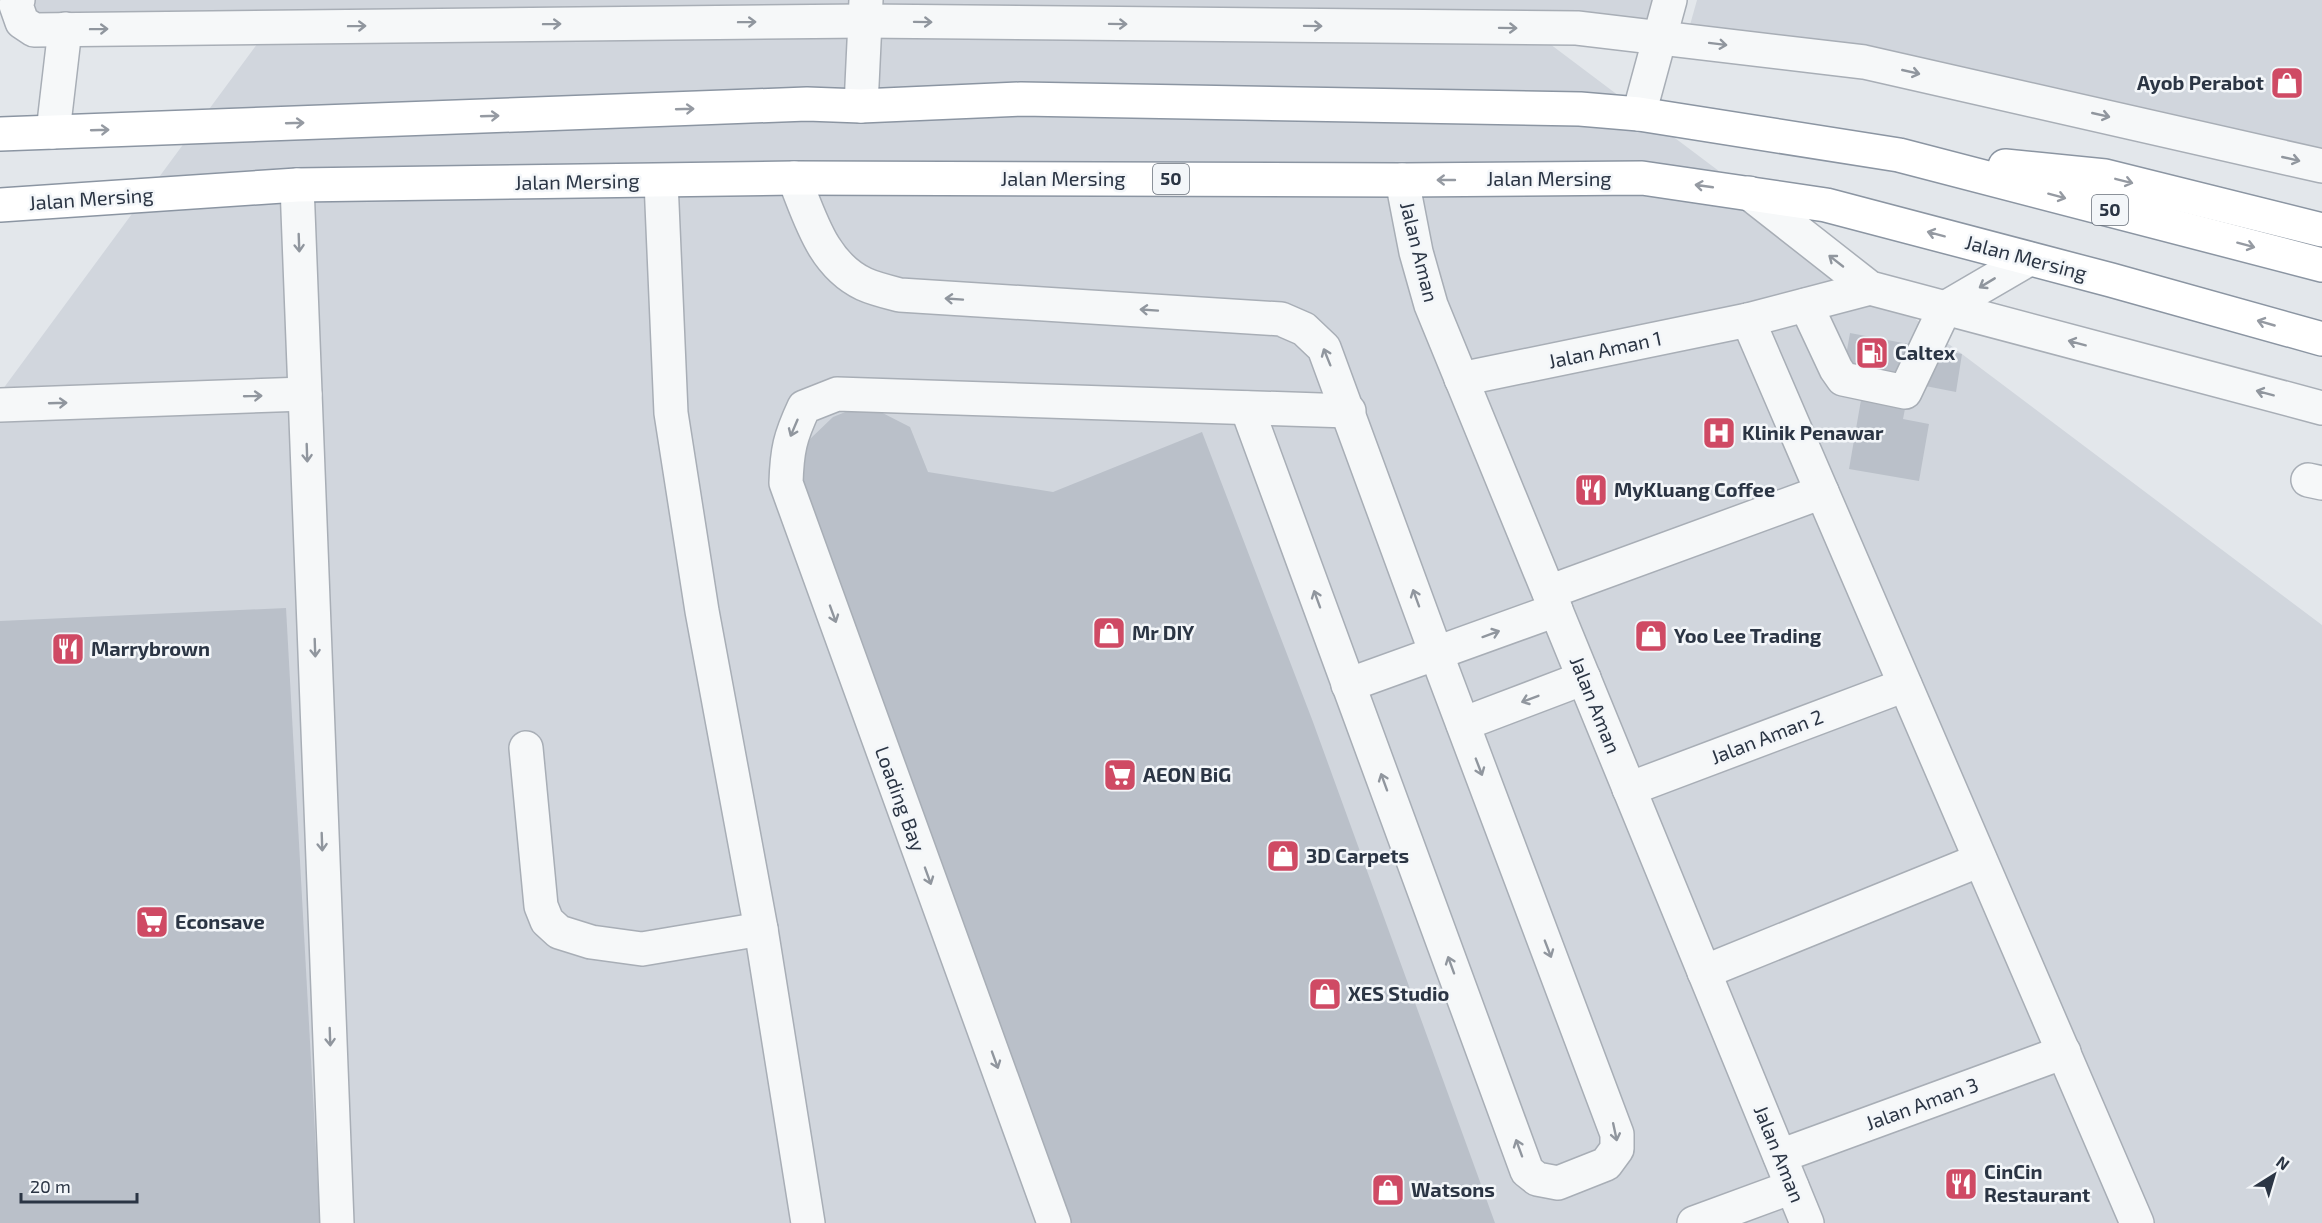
<svg xmlns="http://www.w3.org/2000/svg" width="2322" height="1223" font-family="'Exo 2',sans-serif">
<style>
.built{fill:#d1d6dd}
.building{fill:#bac0c9}
.lines{fill:none;stroke-linecap:round;stroke-linejoin:round}
.minor-casing{stroke:#a8aeb6;stroke-width:36}
.highway-casing{stroke:#8b95a2;stroke-width:36}
.minor{stroke:#f6f8f9;stroke-width:33}
.highway{stroke:#fff;stroke-width:33}
.oneway{stroke:#90969e}
.oneway2{stroke:#959aa2}
.labels{text-anchor:middle;stroke-width:5;stroke-linejoin:round;paint-order:stroke}
.shield{fill:#f3f6f9;stroke:#676f7a;stroke-width:1.5}
.shield-label{font-size:18px;font-weight:bold;fill:#2b3544}
.poi-label{font-size:20px;font-weight:bold;fill:#2b3544;stroke:#f3f6f9;text-anchor:start}
.street-label{font-size:20px;fill:#2b3544;stroke:#f3f6f9}
</style>
<rect width="100%" height="100%" fill="#e3e7eb"/>
<!-- built -->
<g class="built">
<polygon points="10,0 1679,0 1666,47 1542,38 2322,625 2322,1223 0,1223 0,393 263,36 32,38"/>
<polygon points="1697,0 2322,0 2322,176 1864,72 1683,50"/>
</g>
<!-- building -->
<g class="building">
<polygon points="1850,333 1962,354 1956,392 1910,383 1903,419 1929,424 1919,481 1849,469 1865,377 1843,373"/>
<polygon points="865,404 910,427 928,472 1053,492 1202,432 1313,722 1495,1223 1067,1223 814,524 799,465 810,439 833,417"/>
<polygon points="286,608 320,1223 0,1223 0,621"/>
</g>
<g class="lines">
<defs>
<g id="minor">
<polyline points="18,0 16,5 22,22 34,30 864,21 1577,28 1864,62 2322,166"/>
<polyline points="861,106 866,0"/>
<polyline points="1639,114 1670,0"/>
<polyline points="53,132 65,29"/>
<path d="M794 178C810 217 822 264 864 284 875 289 888 292 900 295L1281 319 1304 329 1324 348 1436 653 1617 1134V1149L1606 1164 1558 1183 1537 1179 1527 1171 1247 408"/>
<polyline points="1402,180 1416,252 1431,305 1807,1223"/>
<polyline points="661,181 671,413 702,611 761,929 808,1223"/>
<polyline points="297,185 337,1223"/>
<polyline points="1749,193 1870,288 2322,408"/>
<polyline points="1806,305 1836,369 1843,379 1905,392 1945,308 2029,259"/>
<polyline points="1748,320 2137,1223"/>
<polyline points="1461,379 1748,320 1870,288"/>
<polyline points="0,405 305,394"/>
<polyline points="2308,480 2322,483"/>
<polyline points="1549,592 1822,492"/>
<polyline points="1348,685 1556,610"/>
<polyline points="1463,724 1584,678"/>
<polyline points="526,748 541,906 547,921 559,932 591,942 642,949 761,929"/>
<polyline points="1629,789 1905,685"/>
<polyline points="1704,972 1980,860"/>
<polyline points="1780,1156 2064,1052"/>
<path d="M1054 1223 786 483C787 450 790 437 804 407L837 394 1349 411"/>
<polyline points="1694,1223 1792,1187"/>
</g>
<g id="highway">
<polyline points="0,134 807,104 861,106 1021,99 1580,109 1639,114 1899,155 2322,265"/>
<polyline points="2005,166 2105,176 2322,230"/>
<polyline points="0,205 297,185 794,178 1402,180 1642,178 1826,205 2111,280 2322,339"/>
</g>
</defs>
<!-- minor casing -->
<use href="#minor" class="minor-casing"/>
<!-- highway casing -->
<use href="#highway" class="highway-casing"/>
<!-- minor -->
<use href="#minor" class="minor"/>
<!-- highway -->
<use href="#highway" class="highway"/>
</g>
<!-- one-way arrows -->
<defs><path id="oneway-shaft" d="M-6 0H5M1.5-3L5.5 0L1.5 3" fill="none" stroke-width="1.6" stroke-linecap="round" stroke-linejoin="round" transform="scale(1.5)"/></defs>
<g class="oneway">
<use href="#oneway-shaft" transform="translate(747 22) rotate(-1)"/>
<use href="#oneway-shaft" transform="translate(923 22) rotate(1)"/>
<use href="#oneway-shaft" transform="translate(552 24) rotate(-1)"/>
<use href="#oneway-shaft" transform="translate(1118 24) rotate(1)"/>
<use href="#oneway-shaft" transform="translate(357 26) rotate(-1)"/>
<use href="#oneway-shaft" transform="translate(1313 26) rotate(1)"/>
<use href="#oneway-shaft" transform="translate(1508 28) rotate(1)"/>
<use href="#oneway-shaft" transform="translate(99 29) rotate(-1)"/>
<use href="#oneway-shaft" transform="translate(1718 44) rotate(7)"/>
<use href="#oneway-shaft" transform="translate(1911 72) rotate(13)"/>
<use href="#oneway-shaft" transform="translate(2101 115) rotate(13)"/>
<use href="#oneway-shaft" transform="translate(2291 159) rotate(13)"/>
<use href="#oneway-shaft" transform="translate(299 243) rotate(88)"/>
<use href="#oneway-shaft" transform="translate(1836 261) rotate(-142)"/>
<use href="#oneway-shaft" transform="translate(1987 283) rotate(149)"/>
<use href="#oneway-shaft" transform="translate(954 299) rotate(-176)"/>
<use href="#oneway-shaft" transform="translate(1149 310) rotate(-176)"/>
<use href="#oneway-shaft" transform="translate(2077 343) rotate(-165)"/>
<use href="#oneway-shaft" transform="translate(1327 357) rotate(-112)"/>
<use href="#oneway-shaft" transform="translate(2265 393) rotate(-165)"/>
<use href="#oneway-shaft" transform="translate(253 396) rotate(-2)"/>
<use href="#oneway-shaft" transform="translate(58 403) rotate(-2)"/>
<use href="#oneway-shaft" transform="translate(794 428) rotate(113)"/>
<use href="#oneway-shaft" transform="translate(307 453) rotate(88)"/>
<use href="#oneway-shaft" transform="translate(1416 598) rotate(-110)"/>
<use href="#oneway-shaft" transform="translate(1317 599) rotate(-110)"/>
<use href="#oneway-shaft" transform="translate(833 614) rotate(70)"/>
<use href="#oneway-shaft" transform="translate(1491 634) rotate(-20)"/>
<use href="#oneway-shaft" transform="translate(315 648) rotate(88)"/>
<use href="#oneway-shaft" transform="translate(1530 699) rotate(159)"/>
<use href="#oneway-shaft" transform="translate(1479 767) rotate(69)"/>
<use href="#oneway-shaft" transform="translate(1384 782) rotate(-110)"/>
<use href="#oneway-shaft" transform="translate(322 842) rotate(88)"/>
<use href="#oneway-shaft" transform="translate(928 876) rotate(70)"/>
<use href="#oneway-shaft" transform="translate(1548 949) rotate(69)"/>
<use href="#oneway-shaft" transform="translate(1451 965) rotate(-110)"/>
<use href="#oneway-shaft" transform="translate(330 1037) rotate(88)"/>
<use href="#oneway-shaft" transform="translate(995 1060) rotate(70)"/>
<use href="#oneway-shaft" transform="translate(1615 1132) rotate(78)"/>
<use href="#oneway-shaft" transform="translate(1519 1148) rotate(-110)"/>
</g>
<g class="oneway2">
<use href="#oneway-shaft" transform="translate(685 109) rotate(-2)"/>
<use href="#oneway-shaft" transform="translate(490 116) rotate(-2)"/>
<use href="#oneway-shaft" transform="translate(295 123) rotate(-2)"/>
<use href="#oneway-shaft" transform="translate(100 130) rotate(-2)"/>
<use href="#oneway-shaft" transform="translate(1446 180) rotate(180)"/>
<use href="#oneway-shaft" transform="translate(2124 181) rotate(14)"/>
<use href="#oneway-shaft" transform="translate(1704 186) rotate(-172)"/>
<use href="#oneway-shaft" transform="translate(2057 196) rotate(15)"/>
<use href="#oneway-shaft" transform="translate(1936 234) rotate(-165)"/>
<use href="#oneway-shaft" transform="translate(2246 245) rotate(15)"/>
<use href="#oneway-shaft" transform="translate(2266 323) rotate(-164)"/>
</g>
<!-- icons -->
<defs>
<symbol id="shop-square" viewBox="-11 -11 22 22"><rect x="-9" y="-9" width="18" height="18" rx="4" fill="#cf4a64" stroke="#f3f6f9"/><path d="M-5-2.5h2.3a2.7 3.5 0 0 1 5.4 0H5L5.5 6h-11ZM-1.5-2.5h3a1.5 2.3 0 0 0-3 0Z" fill="#fff"/></symbol>
<symbol id="fuel-square" viewBox="-11 -11 22 22"><rect x="-9" y="-9" width="18" height="18" rx="4" fill="#cf4a64" stroke="#f3f6f9"/><path d="M-5.5-6h7V0h2V4h1.3V-2.5L3-4.5l.8-.8L6-3V5H2.5V1h-1V6h-7ZM-4.2-4.7v3.2H.2V-4.7Z" fill="#fff"/></symbol>
<symbol id="hospital-square" viewBox="-11 -11 22 22"><rect x="-9" y="-9" width="18" height="18" rx="4" fill="#cf4a64" stroke="#f3f6f9"/><path d="M-5-5h3v3.5h4V-5h3V5h-3V1.5h-4V5h-3Z" fill="#fff"/></symbol>
<symbol id="restaurant-square" viewBox="-11 -11 22 22"><rect x="-9" y="-9" width="18" height="18" rx="4" fill="#cf4a64" stroke="#f3f6f9"/><path d="M-5-6h1v4h1v-4h1v4h1v-4h1v5L-1.5 .5V6h-2V.5L-5-1ZM5-6V6H3V1.5H1.5Q1.5-4 5-6Z" fill="#fff"/></symbol>
<symbol id="supermarket-square" viewBox="-11 -11 22 22"><rect x="-9" y="-9" width="18" height="18" rx="4" fill="#cf4a64" stroke="#f3f6f9"/><path d="M-6-5.5h2.5l.6 2H6L4.5 2H-2.5L-4.4-4H-6ZM-1.5 3.2a1.3 1.3 0 1 0 .1 0ZM3 3.2a1.3 1.3 0 1 0 .1 0Z" fill="#fff"/></symbol>
</defs>
<g fill-rule="evenodd">
<use href="#shop-square" x="2268" y="64" width="38" height="38"/>
<use href="#fuel-square" x="1853" y="334" width="38" height="38"/>
<use href="#hospital-square" x="1700" y="414" width="38" height="38"/>
<use href="#restaurant-square" x="1572" y="471" width="38" height="38"/>
<use href="#shop-square" x="1090" y="614" width="38" height="38"/>
<use href="#shop-square" x="1632" y="617" width="38" height="38"/>
<use href="#restaurant-square" x="49" y="630" width="38" height="38"/>
<use href="#supermarket-square" x="1101" y="756" width="38" height="38"/>
<use href="#shop-square" x="1264" y="837" width="38" height="38"/>
<use href="#supermarket-square" x="133" y="903" width="38" height="38"/>
<use href="#shop-square" x="1306" y="975" width="38" height="38"/>
<use href="#restaurant-square" x="1942" y="1165" width="38" height="38"/>
<use href="#shop-square" x="1369" y="1171" width="38" height="38"/>
</g>
<g class="labels">
<!-- shield labels -->
<g class="shield">
<rect x="1153" y="164" width="36" height="30" rx="4.5"/>
<rect x="2092" y="195" width="36" height="30" rx="4.5"/>
</g>
<g class="shield-label">
<text x="1171" y="185">50</text>
<text x="2110" y="216">50</text>
</g>
<!-- poi labels -->
<g class="poi-label">
<text x="2264" y="90" text-anchor="end">Ayob Perabot</text>
<text x="1895" y="360">Caltex</text>
<text x="1742" y="440">Klinik Penawar</text>
<text x="1614" y="497">MyKluang Coffee</text>
<text x="1132" y="640">Mr DIY</text>
<text x="1674" y="643">Yoo Lee Trading</text>
<text x="91" y="656">Marrybrown</text>
<text x="1143" y="782">AEON BiG</text>
<text x="1306" y="863">3D Carpets</text>
<text x="175" y="929">Econsave</text>
<text x="1348" y="1001">XES Studio</text>
<text x="1984" y="1179">CinCin<tspan x="1984" dy="23">Restaurant</tspan></text>
<text x="1411" y="1197">Watsons</text>
</g>
<!-- street labels -->
<g class="street-label">
<text x="1063" y="186">Jalan Mersing</text>
<text x="1549" y="186">Jalan Mersing</text>
<text transform="translate(577 182) rotate(-1)" y="7">Jalan Mersing</text>
<text transform="translate(91 199) rotate(-4)" y="7">Jalan Mersing</text>
<text transform="translate(1419 252) rotate(76)" y="7">Jalan Aman</text>
<text transform="translate(2026 258) rotate(15)" y="7">Jalan Mersing</text>
<text transform="translate(1605 350) rotate(-12)" y="7">Jalan Aman 1</text>
<text transform="translate(1595 705) rotate(68)" y="7">Jalan Aman</text>
<text transform="translate(1767 737) rotate(-21)" y="7">Jalan Aman 2</text>
<text transform="translate(900 799) rotate(70)" y="7">Loading Bay</text>
<text transform="translate(1922 1104) rotate(-20)" y="7">Jalan Aman 3</text>
<text transform="translate(1779 1154) rotate(68)" y="7">Jalan Aman</text>
</g>
</g>
<!-- north arrow -->
<g transform="translate(2274 1175) rotate(37)" stroke="#f3f6f9" stroke-width="4.5" paint-order="stroke">
<path d="M0-4.5L10 22L0 15L-10 22Z" fill="#2b3544"/>
<text y="-9" font-size="16" font-weight="bold" text-anchor="middle" fill="#2b3544">N</text>
</g>
<!-- scale -->
<path d="M21 1193v9h116v-9" fill="none" stroke="#2b3544" stroke-width="3"/>
<text x="30" y="1193" font-size="18" fill="#2b3544" stroke="#f3f6f9" stroke-width="4.5" paint-order="stroke">20 m</text>
</svg>
